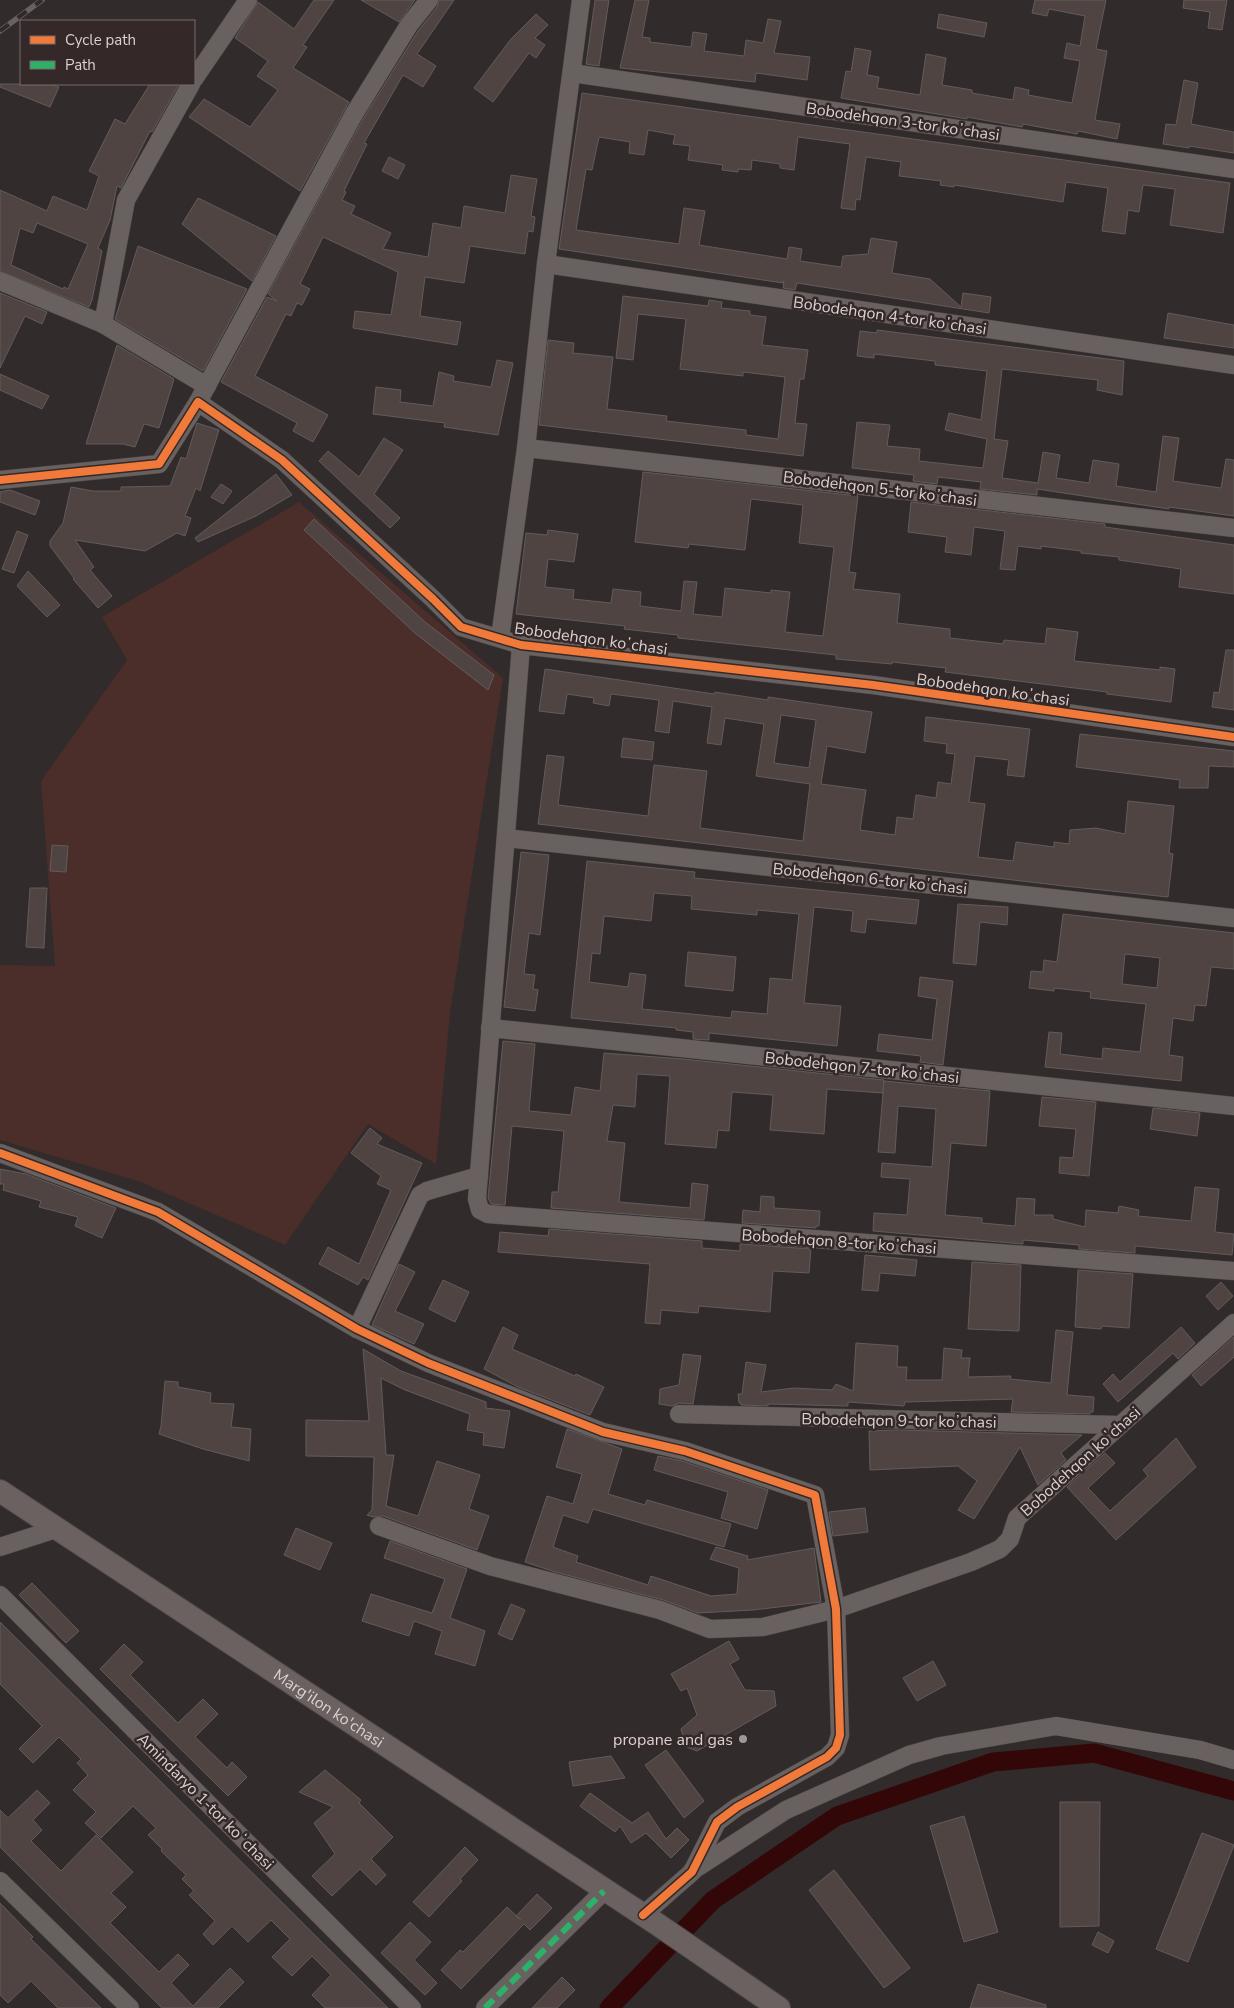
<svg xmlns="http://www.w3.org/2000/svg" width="1234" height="2008" font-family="'Nunito Sans',sans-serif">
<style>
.green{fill:#4b2d2a}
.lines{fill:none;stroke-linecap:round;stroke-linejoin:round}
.canal{stroke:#330708;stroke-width:19}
.building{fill:#504443;stroke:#615c5c;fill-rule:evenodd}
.minor-casing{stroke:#4b4746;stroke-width:19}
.major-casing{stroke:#4b4746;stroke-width:24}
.minor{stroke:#696160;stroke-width:18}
.major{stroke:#6b6160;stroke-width:22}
.rail-casing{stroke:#676161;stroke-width:5.5}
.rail{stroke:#342928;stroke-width:4;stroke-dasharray:11;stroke-linecap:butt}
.quiet{stroke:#2db169;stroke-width:6;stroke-dasharray:12 6;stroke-linecap:butt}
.cycleway-casing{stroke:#342928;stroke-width:11}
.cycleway{stroke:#f17a3a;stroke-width:8}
.poi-dot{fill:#9e9897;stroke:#342928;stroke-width:2}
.labels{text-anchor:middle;stroke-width:5;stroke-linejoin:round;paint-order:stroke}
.street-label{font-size:16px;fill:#d9d2d1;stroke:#342928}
.poi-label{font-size:16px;fill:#d9d2d1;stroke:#342928;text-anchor:end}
</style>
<rect width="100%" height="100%" fill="#312b2b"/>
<!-- green -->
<polygon class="green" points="299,502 503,678 450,1013 436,1164 368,1124 285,1245 138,1181 0,1140 0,965 55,966 41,781 127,660 102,617"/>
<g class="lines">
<!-- canal -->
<polyline class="canal" points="609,2008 713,1900 837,1816 993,1762 1094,1753 1234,1791"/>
</g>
<!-- building -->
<g class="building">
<polygon points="314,0 334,0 303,45 307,47 293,68 349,102 300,191 189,117 204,99 250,127 278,90 257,76 268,61 235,38 258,2 294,29"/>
<polygon points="361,0 415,0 399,22"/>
<polygon points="439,0 454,0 417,54 436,66 423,87 403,75 364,143 367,144 344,191 346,192 342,200 355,206 351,214 391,233 383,249 428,257 433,223 461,228 464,206 505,213 511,175 537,179 531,216 535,217 533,232 528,231 525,254 470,246 464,283 425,277 420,316 461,322 457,345 353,328 355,311 391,315 398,272 323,237 300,284 310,289 302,305 297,303 291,316 286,314 255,376 328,415 313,442 293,431 297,423 221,382 267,297 277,301 268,294 363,119 418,31 437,7"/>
<polygon points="595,0 609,0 599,66 586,64"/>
<polygon points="635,0 649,0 642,37 650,38 650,42 691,47 693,32 707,34 704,51 744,56 746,40 763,43 768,19 781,21 774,53 810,57 807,80 756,73 755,82 620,68"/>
<polygon points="1035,0 1106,0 1096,49 1107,51 1095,120 1120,124 1117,139 1078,131 1077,134 1023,124 1022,127 967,117 967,119 841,98 846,71 851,72 855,48 871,51 867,75 879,77 877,88 920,95 926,54 946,58 942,85 972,90 972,93 1013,100 1015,87 1029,90 1028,95 1072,103 1080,61 1064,58 1067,43 1080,46 1085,16 1049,9 1047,16 1032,13"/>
<polygon points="1184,0 1227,0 1222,30 1208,28 1210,12 1183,8"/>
<polygon points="536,14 548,25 535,38 545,45 536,58 529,53 493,102 474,88 511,39"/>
<polygon points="939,14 987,23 984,37 937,28"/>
<polygon points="1184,80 1198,83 1191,124 1234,132 1234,153 1189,146 1189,148 1163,144 1166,124 1176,125"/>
<polygon points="0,84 50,84 59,87 50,107 0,87"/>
<path d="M150 84H179L152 132 150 131 121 188 117 186 110 220 98 248 102 251 92 300 89 307 0 271V190L47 211 53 196 87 210 99 176 89 171 115 119 125 124ZM37 223 88 244 68 289 64 287 63 289 11 265 20 228 33 233Z"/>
<polygon points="582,93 1230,183 1223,233 1170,225 1175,189 1143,185 1139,212 1128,210 1125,234 1102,231 1108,188 1066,182 1063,202 954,185 954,187 940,185 941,181 899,176 901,162 866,157 860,200 856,199 855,210 841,208 850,144 798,137 794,170 780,168 780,164 752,160 751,170 738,169 738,172 722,170 723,165 688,160 690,146 673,144 675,135 648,130 644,155 629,153 630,142 599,137 592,170 586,169 576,230 679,244 684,208 705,211 699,245 787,259 789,247 802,249 800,261 841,267 843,256 868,254 871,238 897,242 892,273 930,279 961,307 963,293 991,297 989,313 797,283 795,290 783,288 784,281 783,283 559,249"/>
<polygon points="389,157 405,165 398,179 382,171"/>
<polygon points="198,198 276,236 252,281 182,224"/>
<polygon points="138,246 247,289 203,371 115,319"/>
<polygon points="0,293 47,312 42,324 25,316 0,368"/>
<polygon points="623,296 708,306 709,300 722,302 721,308 750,311 750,315 766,317 762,345 808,350 804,379 800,379 795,423 807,424 803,456 539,425 548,340 574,343 573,353 613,357 607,409 667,416 666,421 746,430 746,435 778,439 785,377 743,372 743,376 680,369 686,319 638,314 633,360 616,358"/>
<polygon points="1168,313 1234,325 1234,348 1164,338"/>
<polygon points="877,330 1124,361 1122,395 1097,390 1098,380 1002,369 994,439 1008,441 1002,478 1038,483 1043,452 1060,455 1056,478 1089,483 1093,460 1119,464 1116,486 1156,492 1163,436 1179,438 1173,481 1221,488 1226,459 1234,460 1234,516 1169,507 1169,509 1037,489 1037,495 980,489 981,482 938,477 937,484 913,481 914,475 852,468 857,422 890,425 887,446 920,449 919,461 983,468 987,439 945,430 949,413 981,420 987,371 935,365 935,361 874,354 874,358 857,356 860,331 877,333"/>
<polygon points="117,345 174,379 159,428 144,424 135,447 123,444 86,444"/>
<polygon points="497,360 513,363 498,435 444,427 445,423 373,414 376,387 401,390 400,402 433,406 439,372 454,376 453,381 491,387"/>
<polygon points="0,374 49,396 42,409 0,390"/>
<polygon points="197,423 219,430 200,491 196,488 185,516 191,518 185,536 177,533 145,551 75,540 94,567 90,570 112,596 98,608 73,579 74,578 50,546 50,541 63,523 71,487 93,491 121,491 121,487 170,486 181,457 186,459"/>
<polygon points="384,438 403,450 374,494 400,518 390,528 319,461 328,451 359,477"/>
<polygon points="643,472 858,496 849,572 856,573 853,589 900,594 897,623 950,629 950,638 1003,644 1004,640 1045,644 1047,628 1078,632 1074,661 1160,670 1160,667 1175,669 1171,702 1107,694 1107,692 945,672 946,668 892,662 892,664 836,659 836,655 678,638 678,635 624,629 625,626 516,614 526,533 547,535 548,530 578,534 574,562 548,559 545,587 574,590 573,599 611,603 613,589 641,592 640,606 681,611 684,581 697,582 693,614 722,617 725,588 771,593 771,590 790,592 785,632 823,636 834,547 799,543 803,505 751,499 745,550 689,544 688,548 635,542"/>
<polygon points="276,474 292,495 256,516 198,542 195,538"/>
<polygon points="221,484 232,491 223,504 211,497"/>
<polygon points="10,490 40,501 35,515 0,502 0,492"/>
<polygon points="911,502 1105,524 1105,527 1234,545 1234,594 1179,587 1181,569 1119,560 1119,557 1081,553 1081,551 1041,546 1041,549 1018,546 1015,570 1000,569 1005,531 974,527 971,555 945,552 947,537 908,532"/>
<polygon points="314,519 425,622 494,675 488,690 416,634 304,530"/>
<polygon points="17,531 28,535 14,573 2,569"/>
<polygon points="28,571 60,605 47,617 17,586"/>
<polygon points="1226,650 1234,650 1234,710 1212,707 1214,692 1219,693"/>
<path d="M545 669 714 694 715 692 768 700V697L872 712 865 753 827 746 821 784 866 790 860 830 895 835 897 817 913 819 916 795 936 798 938 782 951 784 955 754 946 753 947 744 924 741 926 717 1030 729 1024 777 1007 775 1009 760 975 756 969 802 985 804 978 857 1013 861 1016 842 1054 847V842L1069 844 1070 830 1096 828 1125 834 1128 801 1174 806 1169 853 1173 854 1168 897 1064 886 538 824 547 755 564 757 558 805 648 816 654 765 707 771 700 828 803 841 810 784 756 776 764 724 725 718 721 745 707 743 712 707 673 701 669 733 655 731 659 700 611 694 609 706 593 703 594 698 567 694 564 714 539 711ZM781 715 816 720 809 768 774 763Z"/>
<polygon points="1080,734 1234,751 1234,767 1209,766 1208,788 1179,788 1180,780 1076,767"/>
<polygon points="623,738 654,742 652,760 621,757"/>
<polygon points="52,845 68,846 66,872 50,871"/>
<polygon points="521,852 549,855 540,935 529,933 524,974 535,975 533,989 538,990 535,1011 504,1007"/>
<path d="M587 861 695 872 694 878 919 900 916 924 867 919 865 933 851 931 853 911 814 907 804 1003 841 1006 837 1046 709 1033V1040L693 1039V1032L676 1030V1028L571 1018ZM654 893 692 896 691 909 757 915V910L799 914 792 980 770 978 767 1014 732 1011 731 1018 642 1009 646 975 630 973 628 987 589 982 592 953 600 954 604 916 651 921Z"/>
<polygon points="30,888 47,888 44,948 26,947"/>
<polygon points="958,904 1008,907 1007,925 980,922 976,965 953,963"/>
<path d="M1063 914 1234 933V969L1211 967 1206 1006 1195 1005 1193 1021 1173 1018 1169 1055 1183 1057 1181 1081 1045 1067 1049 1032 1062 1033 1060 1054 1102 1059 1103 1048 1140 1052 1146 1004 1090 998 1091 992 1054 988V991L1029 988 1031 971 1043 972 1044 960 1057 962ZM1125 954 1160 958 1157 988 1122 984Z"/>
<polygon points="688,952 736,957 733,991 685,986"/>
<polygon points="920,977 953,981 943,1065 920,1062 921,1056 877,1051 879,1034 932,1040 937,999 918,996"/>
<polygon points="503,1041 535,1044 529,1111 571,1115 575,1087 600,1091 604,1053 683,1059 884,1080 883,1093 827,1089 824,1134 770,1130 773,1095 732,1092 729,1131 718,1130 716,1148 665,1144 670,1076 637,1074 635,1107 613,1105 607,1141 625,1143 619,1202 690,1208 692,1183 708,1185 704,1220 551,1208 552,1192 558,1192 564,1131 512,1126 505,1205 491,1204 488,1198"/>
<polygon points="884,1081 990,1091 986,1146 951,1143 945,1215 982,1218 982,1223 1015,1226 1017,1198 1035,1199 1034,1215 1053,1215 1053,1219 1085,1227 1086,1210 1118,1213 1119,1206 1139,1210 1138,1216 1191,1221 1195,1187 1219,1189 1215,1232 1234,1234 1232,1255 1135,1246 1135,1253 1079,1249 1079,1245 1023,1240 1023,1244 873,1231 874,1213 907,1215 910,1179 881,1177 882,1163 932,1167 936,1109 898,1106 895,1153 878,1152"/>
<polygon points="1042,1097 1096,1102 1089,1176 1059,1173 1060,1157 1073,1158 1076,1129 1039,1126"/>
<polygon points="1153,1108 1200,1113 1197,1136 1150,1129"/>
<polygon points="370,1128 382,1138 377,1144 422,1163 368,1280 363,1277 358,1285 319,1264 328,1247 359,1264 391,1190 377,1184 381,1176 351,1153"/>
<polygon points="0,1169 26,1174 116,1208 102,1238 75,1226 78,1217 39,1207 41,1201 3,1190 4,1184 0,1184"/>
<polygon points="761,1196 774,1197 774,1208 820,1211 819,1226 816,1226 816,1228 742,1223 743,1210 760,1212"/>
<polygon points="549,1229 702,1241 702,1248 740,1251 740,1244 811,1249 809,1273 773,1271 770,1312 699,1306 698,1313 661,1310 660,1324 645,1323 650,1264 498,1252 500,1232 548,1236"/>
<polygon points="865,1255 917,1260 915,1276 880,1273 878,1291 862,1290"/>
<polygon points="972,1262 1021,1265 1019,1331 968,1329"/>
<polygon points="399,1264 415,1272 395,1311 424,1324 414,1344 372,1325"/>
<polygon points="1078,1270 1133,1274 1129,1328 1102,1326 1101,1329 1075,1327"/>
<polygon points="443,1280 469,1292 455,1322 429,1309"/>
<polygon points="1221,1282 1233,1296 1218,1310 1206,1296"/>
<polygon points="503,1327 518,1335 512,1349 575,1376 576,1374 604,1387 590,1415 518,1387 484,1369"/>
<polygon points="1181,1327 1195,1343 1178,1359 1173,1353 1118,1402 1103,1384 1113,1374 1120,1382"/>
<polygon points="1056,1330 1073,1332 1067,1395 1094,1397 1093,1412 1090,1412 1090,1414 1011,1412 1013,1399 905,1402 904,1406 848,1402 848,1406 768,1404 768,1406 741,1405 741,1403 739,1403 738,1394 742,1394 746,1362 766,1365 761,1392 794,1388 832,1390 836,1384 853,1391 856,1343 898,1346 897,1367 907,1367 906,1380 942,1380 944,1348 962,1350 961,1358 970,1358 968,1377 1011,1376 1010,1379 1051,1383"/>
<polygon points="1234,1337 1234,1357 1201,1386 1192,1375"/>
<polygon points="363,1349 401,1371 486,1402 486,1408 510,1411 504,1448 483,1445 484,1433 467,1430 470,1414 405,1390 381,1378 386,1455 394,1455 386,1506 418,1516 437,1461 480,1475 469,1509 489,1516 477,1550 383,1516 373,1517 367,1515 372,1510 374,1457 306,1456 306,1420 369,1421"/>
<polygon points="683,1354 701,1356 693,1404 679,1403 672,1406 659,1404 660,1389 679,1385"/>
<polygon points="165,1381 178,1382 178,1387 211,1393 210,1403 234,1404 231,1427 251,1429 249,1461 203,1449 159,1434 161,1426"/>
<polygon points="567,1429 622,1449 608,1494 645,1505 647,1500 731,1524 724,1547 593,1509 588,1523 563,1515 553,1547 578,1556 576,1562 648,1585 651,1576 711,1596 737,1594 739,1568 710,1559 716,1547 748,1556 747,1560 814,1548 821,1602 753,1610 698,1613 663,1600 555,1572 525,1562 547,1496 573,1504 582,1474 556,1467"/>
<polygon points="895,1430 898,1430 1082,1435 1061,1453 1066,1460 1038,1485 1020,1447 974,1519 958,1510 977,1481 958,1466 870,1470 869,1431"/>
<polygon points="1176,1438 1196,1467 1116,1540 1067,1487 1105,1453 1115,1463 1088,1488 1110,1511 1148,1476 1143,1470"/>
<polygon points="658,1456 682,1461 768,1490 757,1529 721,1518 728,1492 654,1470"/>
<polygon points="865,1508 868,1532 833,1536 829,1512"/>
<polygon points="296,1528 332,1543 320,1570 284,1555"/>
<polygon points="390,1541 467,1569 450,1618 485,1631 475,1666 435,1654 442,1631 414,1621 409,1636 362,1621 371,1594 432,1613 445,1579 384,1558"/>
<polygon points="32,1583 79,1631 66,1643 19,1595"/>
<polygon points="511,1604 525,1610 512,1640 498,1634"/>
<polygon points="0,1622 121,1742 388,2008 325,2008 312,1995 331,1975 312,1956 292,1976 272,1957 290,1939 271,1920 248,1942 232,1926 213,1945 203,1934 215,1921 189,1895 194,1891 182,1879 186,1875 161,1851 162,1849 148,1835 156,1828 133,1806 101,1838 85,1823 96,1812 73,1790 88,1775 77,1763 81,1759 59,1737 33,1763 19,1749 42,1726 0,1684"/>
<polygon points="729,1641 739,1659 730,1664 745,1690 774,1691 776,1706 697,1751 676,1743 683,1737 681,1729 697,1715 687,1688 681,1691 671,1674"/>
<polygon points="124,1644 143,1662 130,1675 178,1723 203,1699 218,1714 195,1737 227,1768 232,1762 247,1777 228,1796 100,1669"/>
<polygon points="933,1661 946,1685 917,1701 903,1678"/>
<polygon points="666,1750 704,1801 684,1818 645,1765"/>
<polygon points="611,1756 625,1778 573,1786 569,1762"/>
<polygon points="325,1770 361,1800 359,1803 393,1837 371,1859 386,1875 376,1885 360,1869 332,1896 312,1876 335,1854 314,1823 333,1807 299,1792"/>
<polygon points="37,1790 50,1803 33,1820 42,1830 31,1841 61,1871 96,1835 133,1872 111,1893 126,1907 110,1923 159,1972 178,1954 189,1965 171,1983 193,2006 230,1968 244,1982 218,2008 162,2008 0,1847 0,1810 8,1818"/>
<polygon points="590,1793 632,1823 648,1812 666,1839 677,1828 689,1840 671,1858 646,1833 631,1843 620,1826 615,1832 580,1806"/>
<polygon points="1060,1802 1100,1802 1099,1926 1060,1927"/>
<polygon points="964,1816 998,1932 964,1942 930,1826"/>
<polygon points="1202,1833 1234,1845 1188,1962 1156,1949"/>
<polygon points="465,1847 478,1860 460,1879 462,1881 429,1917 413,1902"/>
<polygon points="834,1870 910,1968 884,1988 809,1890"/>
<polygon points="537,1894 552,1908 530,1930 524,1924 461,1989 441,1970 460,1950 463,1952 507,1907 521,1920 516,1916"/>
<polygon points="0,1903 33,1937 31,1939 101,2008 58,2008 31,1981 8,2003 0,1995"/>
<polygon points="410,1922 431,1942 414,1960 437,1983 425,1995 381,1953"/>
<polygon points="1098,1932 1114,1941 1108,1953 1092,1945"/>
<polygon points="562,1977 575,1990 557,2008 532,2008"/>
<polygon points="978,1984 1046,2005 1046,2008 970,2008"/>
</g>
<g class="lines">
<defs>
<g id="minor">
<polyline points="572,73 1234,169"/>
<polyline points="194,79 248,0"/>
<polyline points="191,84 126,200 103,324 207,386"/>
<polyline points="546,264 1234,365"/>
<polyline points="0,281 103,324"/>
<polyline points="198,402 354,114 409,25 429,0"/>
<polyline points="526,448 1234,528"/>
<polyline points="0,480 159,464 198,402 282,460 433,599 461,627 521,645 873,685 1234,737"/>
<polyline points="500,638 526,448 546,264 581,0"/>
<polyline points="521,645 477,1199 480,1210 488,1214 1234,1271"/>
<polyline points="506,838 1234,918"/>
<polyline points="490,1028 1234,1106"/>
<polyline points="0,1153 158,1212 357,1329 428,1363 603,1432 685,1451 815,1495 836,1609 840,1735 836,1748 827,1757 737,1807 717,1822 692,1872 643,1915"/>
<polyline points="357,1329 420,1195 427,1191 479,1176"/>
<polyline points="679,1414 1119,1425"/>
<polyline points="379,1526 490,1566 660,1610 710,1629 763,1627 836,1609 971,1562 1000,1549 1010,1539 1017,1518 1234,1323"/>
<polyline points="0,1547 56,1529"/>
<polyline points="0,1595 412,2008"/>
<polyline points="692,1871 786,1810 909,1755 941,1746 1056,1726 1200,1750 1234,1760"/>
<polyline points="0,1881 130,2008"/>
<polyline points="485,2008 604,1891"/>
</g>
<g id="major">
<path id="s1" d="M0 1491 657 1924 779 2008"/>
</g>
</defs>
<!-- minor casing -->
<use href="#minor" class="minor-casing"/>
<!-- major casing -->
<use href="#major" class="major-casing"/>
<!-- minor -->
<use href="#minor" class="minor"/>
<!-- major -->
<use href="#major" class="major"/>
<defs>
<polyline id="rail" points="0,31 42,0"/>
</defs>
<!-- rail casing -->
<use href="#rail" class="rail-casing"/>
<!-- rail -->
<use href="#rail" class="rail"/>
<!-- quiet -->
<polyline class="quiet" points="485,2008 604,1891"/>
<defs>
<g id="cycleway">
<polyline points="0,480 159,464 198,402 282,460 433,599 461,627 521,645 873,685 1234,737"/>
<polyline points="0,1153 158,1212 357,1329 428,1363 603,1432 685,1451 815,1495 836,1609 840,1735 836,1748 827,1757 737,1807 717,1822 692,1872 643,1915"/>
</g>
</defs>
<!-- cycleway casing -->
<use href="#cycleway" class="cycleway-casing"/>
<!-- cycleway -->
<use href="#cycleway" class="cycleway"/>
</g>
<!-- markers -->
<circle class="poi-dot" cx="743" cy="1739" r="5"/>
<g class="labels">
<!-- street labels -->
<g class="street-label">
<text transform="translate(903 121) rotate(8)" y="6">Bobodehqon 3-tor koʼchasi</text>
<text transform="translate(890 315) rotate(8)" y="6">Bobodehqon 4-tor koʼchasi</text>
<text transform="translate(880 488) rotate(7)" y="6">Bobodehqon 5-tor koʼchasi</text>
<text transform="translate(591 638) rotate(8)" y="6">Bobodehqon koʼchasi</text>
<text transform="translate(993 689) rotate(8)" y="6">Bobodehqon koʼchasi</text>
<text transform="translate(870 878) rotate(6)" y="6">Bobodehqon 6-tor koʼchasi</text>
<text transform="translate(862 1067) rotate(6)" y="6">Bobodehqon 7-tor koʼchasi</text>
<text transform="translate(839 1241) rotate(4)" y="6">Bobodehqon 8-tor koʼchasi</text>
<text transform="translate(899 1420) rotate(1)" y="6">Bobodehqon 9-tor koʼchasi</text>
<text transform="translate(1080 1461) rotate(-42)" y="6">Bobodehqon koʼchasi</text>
<text dy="6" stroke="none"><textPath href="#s1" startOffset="394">Marg'ilon ko'chasi</textPath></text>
<text transform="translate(206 1801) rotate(45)" y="6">Amindaryo 1-tor koʻchasi</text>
</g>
<!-- poi labels -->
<g class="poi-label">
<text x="733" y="1745">propane and gas</text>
</g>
</g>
<!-- legend -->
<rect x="20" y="20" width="175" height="65" fill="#342928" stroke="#766d6c"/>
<rect x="30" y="36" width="25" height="8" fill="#f17a3a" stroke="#766d6c"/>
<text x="65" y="45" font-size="15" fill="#d9d2d1">Cycle path</text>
<rect x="30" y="61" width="25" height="8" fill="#2db169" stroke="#766d6c"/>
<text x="65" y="70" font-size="15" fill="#d9d2d1">Path</text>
</svg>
